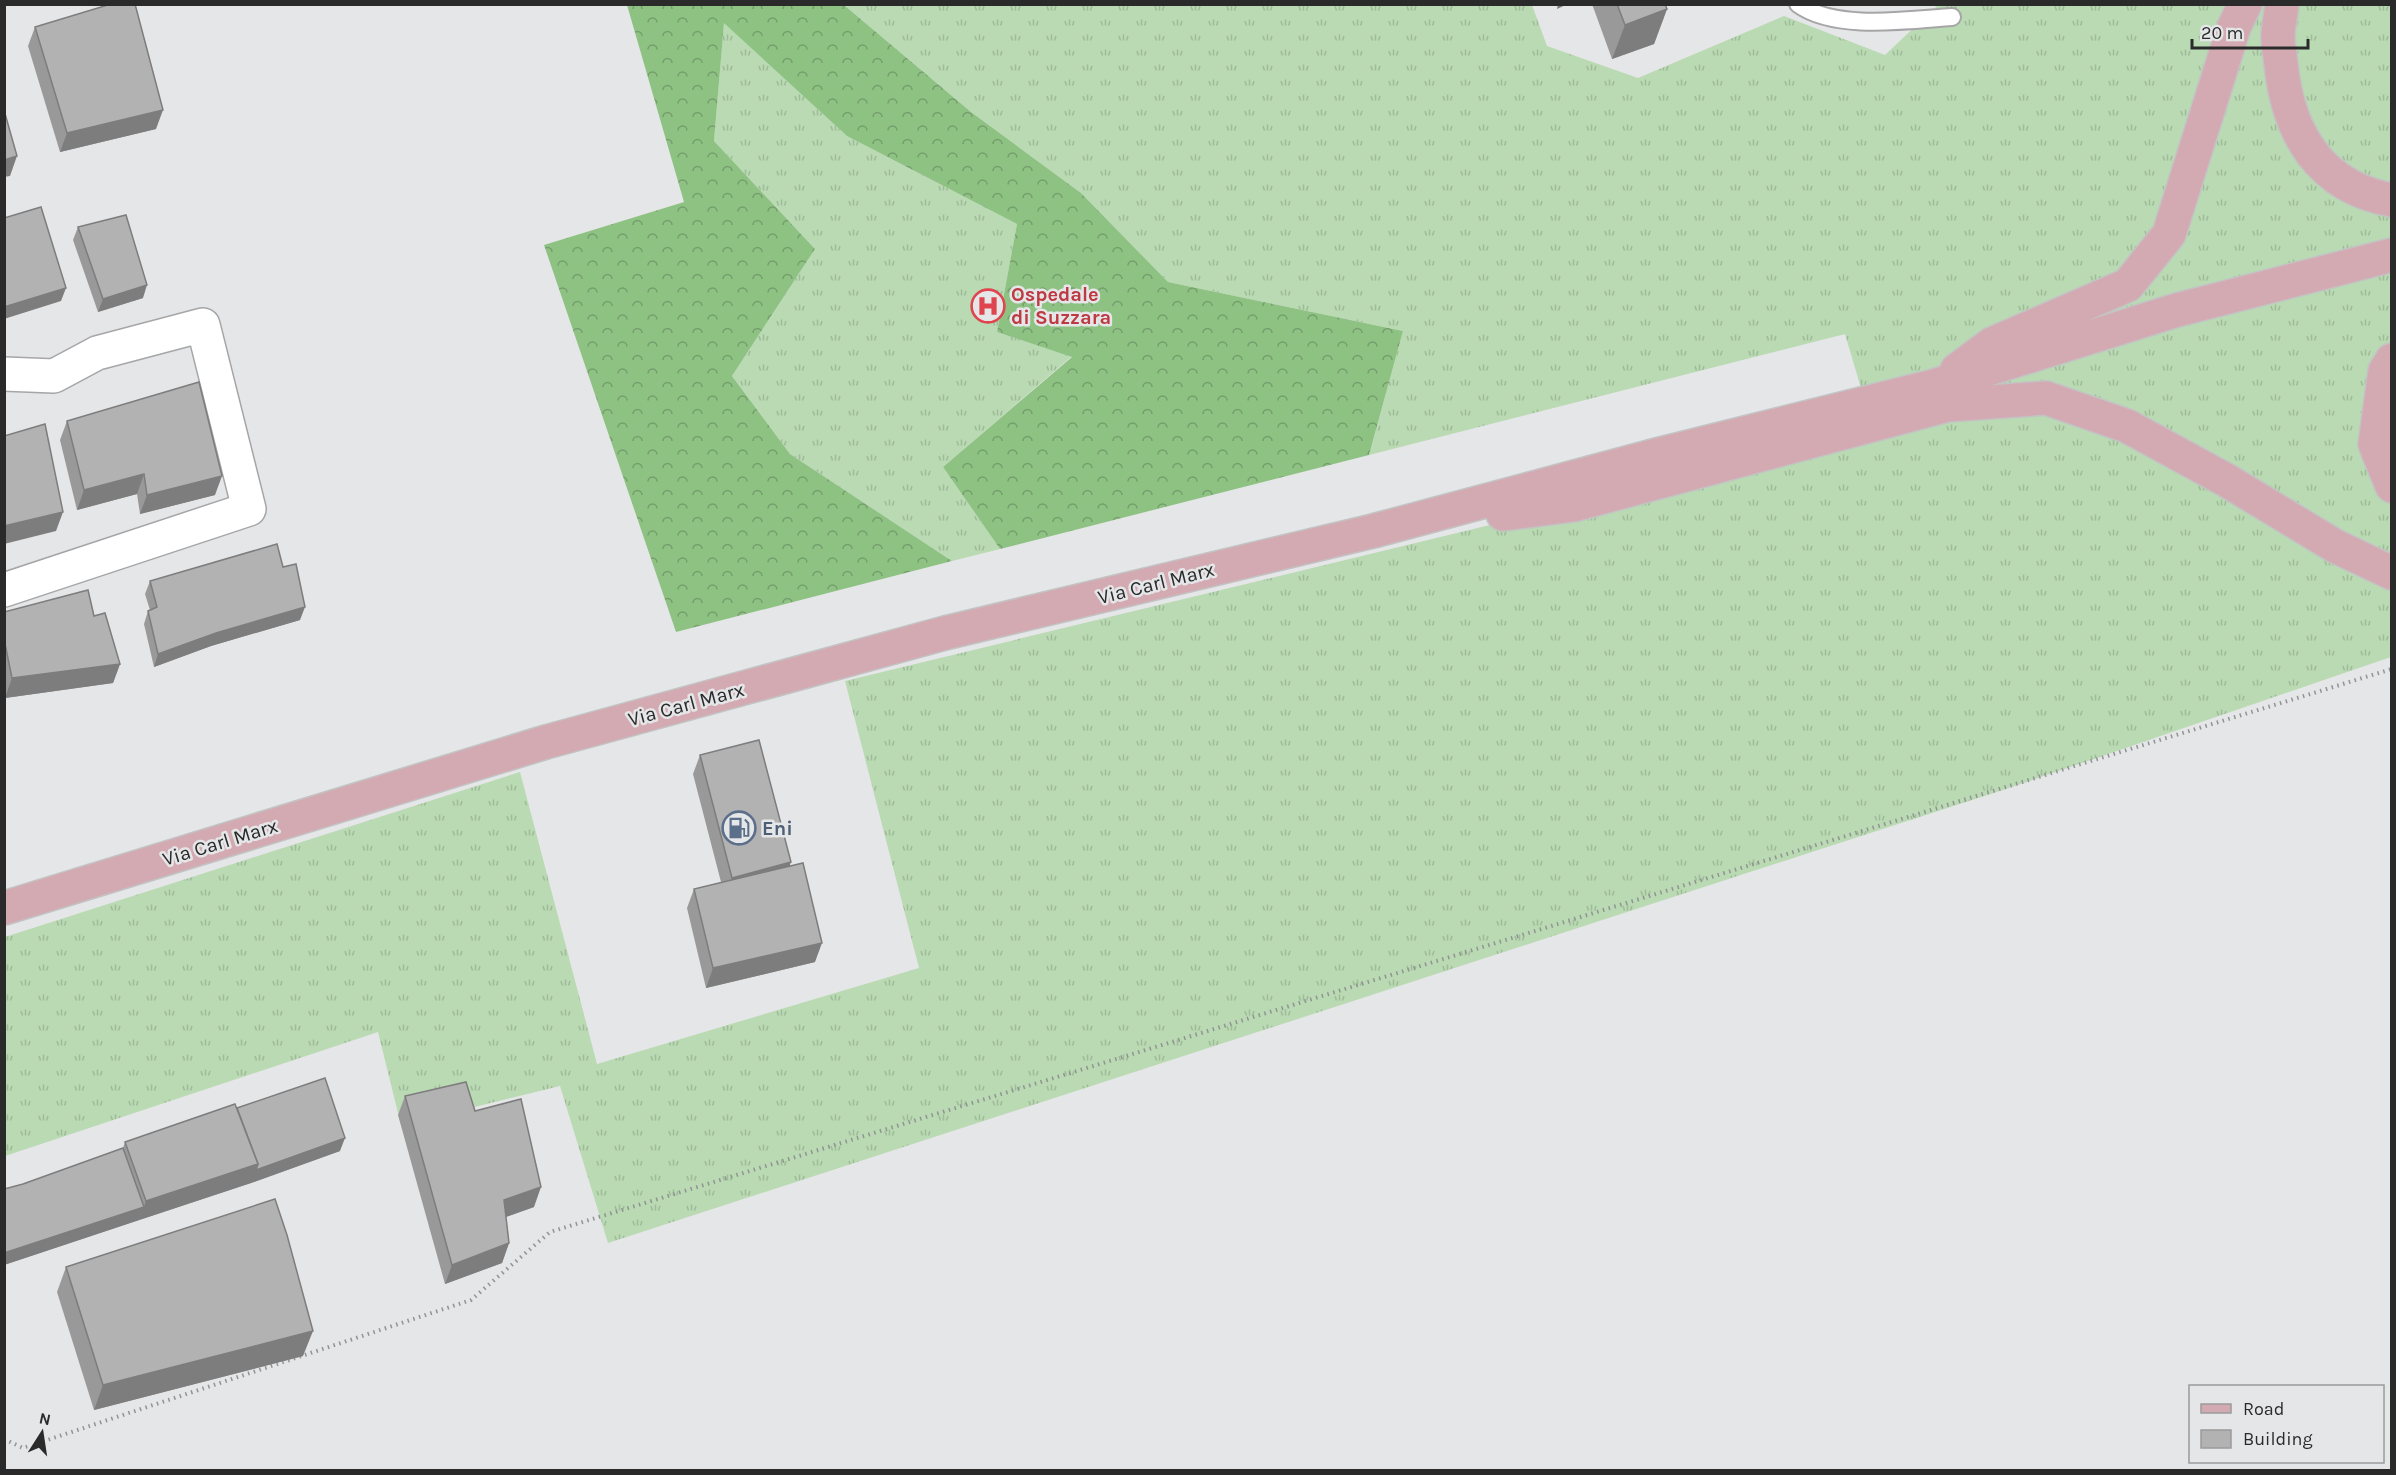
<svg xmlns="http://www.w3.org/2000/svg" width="2396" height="1475" font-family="Karla,sans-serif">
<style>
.grass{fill:url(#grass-tufts)}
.forest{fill:url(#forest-crowns)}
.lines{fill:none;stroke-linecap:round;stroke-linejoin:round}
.service-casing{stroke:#a6a6a8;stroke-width:20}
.minor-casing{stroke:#a6a6a8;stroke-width:36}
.primary-casing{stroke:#c3c3c4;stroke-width:36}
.path{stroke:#929394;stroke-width:4;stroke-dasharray:1.5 4.5;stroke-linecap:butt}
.service{stroke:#fff;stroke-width:16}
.minor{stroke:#fff;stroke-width:33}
.primary{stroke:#d4aab2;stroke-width:33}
.wall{fill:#9a999a}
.shaded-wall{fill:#7d7d7d}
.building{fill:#b3b2b3;stroke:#7d7d7d;stroke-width:1.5}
.labels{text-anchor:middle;stroke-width:5;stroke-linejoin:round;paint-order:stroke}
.health-label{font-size:20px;font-weight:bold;fill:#be3a42;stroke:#e5e6e7;text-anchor:start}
.street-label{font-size:20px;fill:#2a2a2b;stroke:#e5e6e7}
.service-label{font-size:20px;font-weight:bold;fill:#4e5e75;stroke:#e5e6e7;text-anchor:start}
</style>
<defs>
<pattern id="grass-tufts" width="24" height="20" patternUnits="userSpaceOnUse" patternTransform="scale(1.5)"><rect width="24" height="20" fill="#b9dab2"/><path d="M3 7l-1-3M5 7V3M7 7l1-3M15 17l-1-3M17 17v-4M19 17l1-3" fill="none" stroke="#9fbb99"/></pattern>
<pattern id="forest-crowns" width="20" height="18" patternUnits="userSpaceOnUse" patternTransform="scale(1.5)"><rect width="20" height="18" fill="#8ec283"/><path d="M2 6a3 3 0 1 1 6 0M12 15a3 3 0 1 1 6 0" fill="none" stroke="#749e6b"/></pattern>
</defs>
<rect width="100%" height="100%" fill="#e5e6e7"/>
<!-- grass -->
<g class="grass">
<polygon points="844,5 1532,5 1547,46 1638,78 1784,16 1885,55 1938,5 2391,5 2391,657 2009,788 608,1243 560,1086 401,1125 378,1032 5,1156 5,937 520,772 597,1064 919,968 845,681 1874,432 1845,334 1369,455 1403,331 1168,282 1081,193 971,112"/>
<polygon points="724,22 847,136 1017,224 997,332 1072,356 943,467 1000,549 952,561 790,454 732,376 815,249 714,141"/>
</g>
<!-- forest -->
<polygon class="forest" points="627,5 844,5 971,112 1081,193 1168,282 1403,331 1369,455 1000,549 943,467 1072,357 997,332 1017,224 847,136 724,23 714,141 815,249 732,376 790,454 952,561 676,632 544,245 684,202"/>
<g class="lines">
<defs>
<path id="service" d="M1798 4C1835 31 1908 20 1952 17"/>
<polyline id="minor" points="4,374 54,376 97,353 203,325 249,509 4,590"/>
<g id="primary">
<path d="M2282 4C2281 15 2278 26 2278 37 2278 46 2280 55 2281 64 2288 133 2319 187 2392 200"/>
<polyline points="2392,360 2385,371 2375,444 2392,486"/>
<polyline points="1957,370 1992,344 2128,285 2169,234 2234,27 2245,4"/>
<polyline points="1503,514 1573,505 1947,405 2046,398 2127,426 2226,480 2335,546 2392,573"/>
<polyline points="4,908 546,742 945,633 1373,531 1657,455 1934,386 2177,310 2392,255"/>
</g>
</defs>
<!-- service casing -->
<use href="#service" class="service-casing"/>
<!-- minor casing -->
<use href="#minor" class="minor-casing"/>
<!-- primary casing -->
<use href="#primary" class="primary-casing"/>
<!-- path -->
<polyline class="path" points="4,1439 23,1448 471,1300 550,1232 2392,669"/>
<!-- service -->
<use href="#service" class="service"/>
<!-- minor -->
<use href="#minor" class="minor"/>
<!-- primary -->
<use href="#primary" class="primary"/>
</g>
<!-- wall -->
<g class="wall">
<polygon points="1592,4 1665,4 1667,9 1654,44 1612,59"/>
<polygon points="35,27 156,129 60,152 28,46"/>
<polygon points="78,227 143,298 98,312 73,240"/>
<polygon points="67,421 215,495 140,514 137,494 77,510 60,440"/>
<polygon points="283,567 300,620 211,646 154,667 144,624 148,611 150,610 145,594 150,581"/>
<polygon points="4,612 94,616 120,664 113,683 5,698"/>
<polygon points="700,755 790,866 815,962 706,988 687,908 694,889 721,882 693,774"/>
<polygon points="405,1096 475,1111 534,1207 506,1217 509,1243 502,1263 445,1284 398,1115"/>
<polygon points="237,1108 340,1151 251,1183 4,1265 4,1189 23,1184 123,1148 125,1142"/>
<polygon points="66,1267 303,1356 94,1410 57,1292"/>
</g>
<!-- shaded-wall -->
<g class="shaded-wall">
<polygon points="1558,4 1568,4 1557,9"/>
<polygon points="1667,9 1654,44 1612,59 1625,25"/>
<polygon points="163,110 156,129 60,152 67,133"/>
<polygon points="17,156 10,176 4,177 4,160"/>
<polygon points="147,285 143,298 98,312 103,299"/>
<polygon points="66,288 61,301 4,319 4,307"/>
<polygon points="144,474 137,494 77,510 84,490"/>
<polygon points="222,476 215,495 140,514 147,495"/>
<polygon points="63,512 56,531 4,544 4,526"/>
<polygon points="305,607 300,620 211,646 154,667 158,654 216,633"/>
<polygon points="120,664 113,683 5,698 12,678"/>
<polygon points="791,862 784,882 725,897 732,878"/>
<polygon points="822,943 815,962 706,988 713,968"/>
<polygon points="345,1138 340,1151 251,1183 139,1220 146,1201 258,1164"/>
<polygon points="541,1187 534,1207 497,1220 504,1200"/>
<polygon points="144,1207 139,1220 4,1265 4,1253"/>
<polygon points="509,1243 502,1263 445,1284 452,1265"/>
<polygon points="313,1331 303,1356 94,1410 103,1385"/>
</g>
<!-- building -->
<g class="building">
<polygon points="111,4 135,4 163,110 67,133 35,27"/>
<polygon points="1617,4 1665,4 1667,9 1625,25"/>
<polygon points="4,110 17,156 4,160"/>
<polygon points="41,207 66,288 4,307 4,218"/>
<polygon points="126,215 147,285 103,299 78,227"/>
<polygon points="199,382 222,476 147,495 144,474 84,490 67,421"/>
<polygon points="45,424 63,512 4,526 4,436"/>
<polygon points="277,544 283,567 296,564 305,607 216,633 158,654 148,611 157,607 150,581"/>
<polygon points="88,590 94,616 105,613 120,664 12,678 4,639 4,612"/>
<polygon points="759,740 791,862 732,878 700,755"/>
<polygon points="803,863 822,943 713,968 694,889"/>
<polygon points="325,1078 345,1138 256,1170 258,1164 237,1108"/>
<polygon points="466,1082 475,1111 521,1099 541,1187 504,1200 509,1243 452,1265 405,1096"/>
<polygon points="235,1104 258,1164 146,1201 125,1142"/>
<polygon points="123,1148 144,1207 4,1253 4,1189 23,1184"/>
<polygon points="275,1199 287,1235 313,1331 103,1385 66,1267"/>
</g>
<!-- icons -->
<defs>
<symbol id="hospital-ring" viewBox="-11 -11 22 22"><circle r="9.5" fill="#e5e6e7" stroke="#e0444e" stroke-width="1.5"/><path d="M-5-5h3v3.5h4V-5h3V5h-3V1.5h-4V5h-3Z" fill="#e0444e"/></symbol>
<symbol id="fuel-ring" viewBox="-11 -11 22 22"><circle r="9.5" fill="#e5e6e7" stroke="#5c6f8a" stroke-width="1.5"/><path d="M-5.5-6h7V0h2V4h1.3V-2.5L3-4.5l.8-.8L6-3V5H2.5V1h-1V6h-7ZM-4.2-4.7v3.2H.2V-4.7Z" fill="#5c6f8a"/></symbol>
</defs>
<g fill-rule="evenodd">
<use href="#hospital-ring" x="969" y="287" width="38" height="38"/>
<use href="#fuel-ring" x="720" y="809" width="38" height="38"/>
</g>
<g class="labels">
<!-- health labels -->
<g class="health-label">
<text x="1011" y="301">Ospedale<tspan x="1011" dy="23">di Suzzara</tspan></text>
</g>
<!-- street labels -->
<g class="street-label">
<text transform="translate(1156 583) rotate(-14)" y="7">Via Carl Marx</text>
<text transform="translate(686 704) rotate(-15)" y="7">Via Carl Marx</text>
<text transform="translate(220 842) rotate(-17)" y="7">Via Carl Marx</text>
</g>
<!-- service labels -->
<g class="service-label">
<text x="762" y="835">Eni</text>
</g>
</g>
<!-- border -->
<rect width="2396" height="1475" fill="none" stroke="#2a2a2b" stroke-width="12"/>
<!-- legend -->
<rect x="2189" y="1385" width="195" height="78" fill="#e5e6e7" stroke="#9a9b9c" stroke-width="1.5"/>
<rect x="2201" y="1404" width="30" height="9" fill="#d4aab2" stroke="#9a9b9c" stroke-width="1.5"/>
<text x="2243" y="1415" font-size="18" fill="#2a2a2b">Road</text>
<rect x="2201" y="1430" width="30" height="18" fill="#b3b2b3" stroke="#9a9b9c" stroke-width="1.5"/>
<text x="2243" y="1445" font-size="18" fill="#2a2a2b">Building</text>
<!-- north arrow -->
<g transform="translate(42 1433) rotate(12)" stroke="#e5e6e7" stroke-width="4.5" paint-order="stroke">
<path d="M0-4.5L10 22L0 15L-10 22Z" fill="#2a2a2b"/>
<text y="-9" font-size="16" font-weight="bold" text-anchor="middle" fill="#2a2a2b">N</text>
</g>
<!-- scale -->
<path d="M2192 39v9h116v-9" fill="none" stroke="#2a2a2b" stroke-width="3"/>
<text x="2201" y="39" font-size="18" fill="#2a2a2b" stroke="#e5e6e7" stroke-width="4.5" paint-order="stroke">20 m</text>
</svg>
